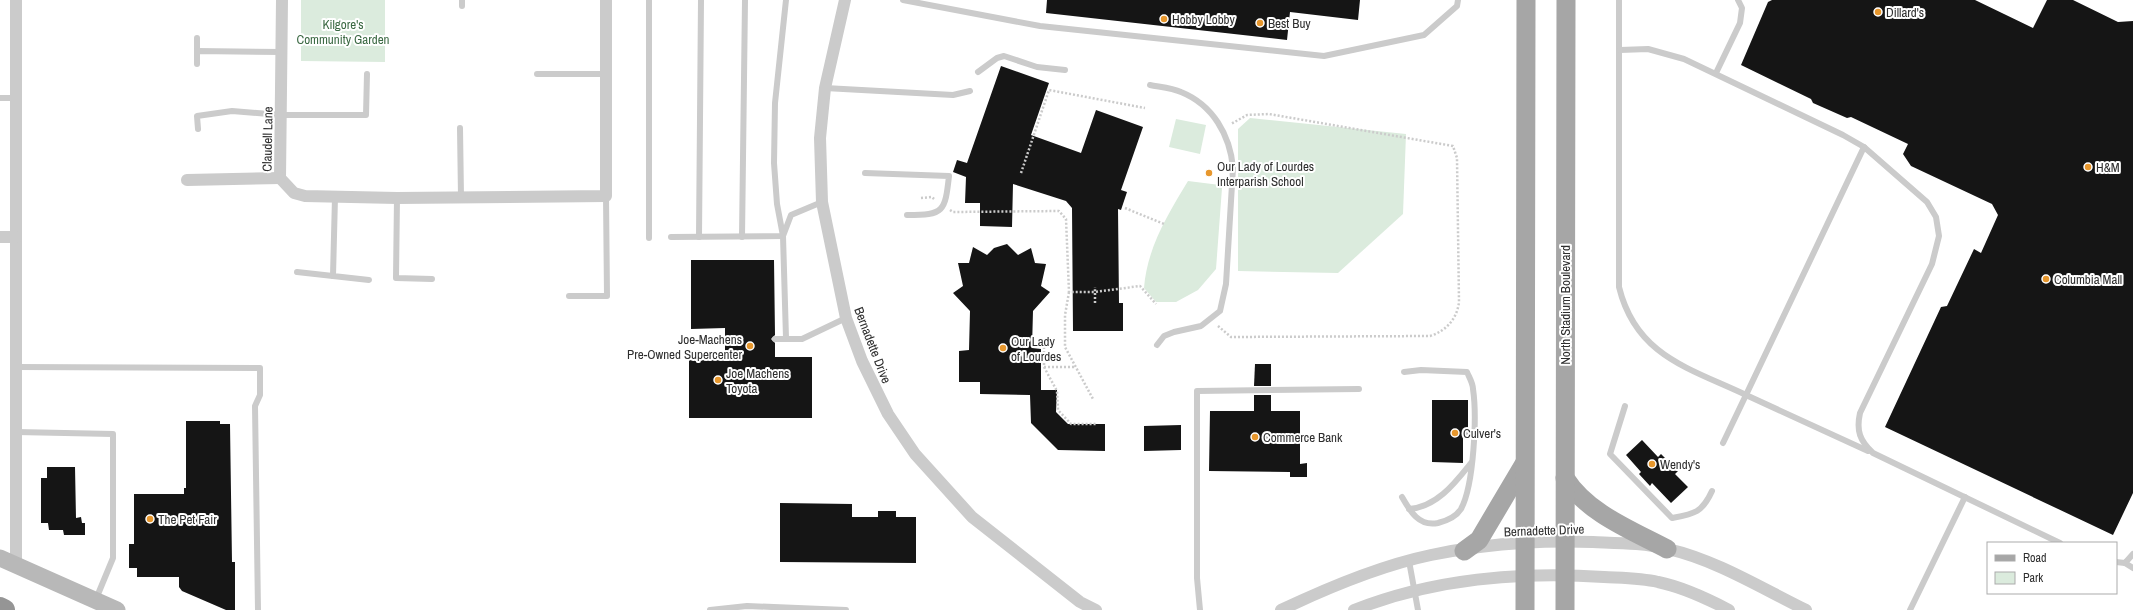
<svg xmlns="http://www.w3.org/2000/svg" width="2133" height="610" font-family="'Archivo Narrow',sans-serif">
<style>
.green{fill:#dbebdd}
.building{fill:#151515}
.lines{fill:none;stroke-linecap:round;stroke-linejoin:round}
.path{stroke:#cbcbcb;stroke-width:2.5;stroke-dasharray:2 2;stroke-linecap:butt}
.lane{stroke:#cbcbcb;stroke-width:6}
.street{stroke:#cbcbcb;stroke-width:12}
.secondary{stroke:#b8b8b8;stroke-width:17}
.primary{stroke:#a6a6a6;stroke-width:19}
.highway{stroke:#959595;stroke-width:22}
.poi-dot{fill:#e7972d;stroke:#fff;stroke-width:1.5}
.labels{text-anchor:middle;stroke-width:4;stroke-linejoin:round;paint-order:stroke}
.poi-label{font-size:13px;fill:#2e2e2e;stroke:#fff;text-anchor:start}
.park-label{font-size:13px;fill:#3b6943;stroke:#fff}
.street-label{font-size:13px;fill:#2e2e2e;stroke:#fff}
</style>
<rect width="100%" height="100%" fill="#fff"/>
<!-- green -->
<g class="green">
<polygon points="301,0 385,0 385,62 301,61"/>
<polygon points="1250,118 1406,134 1403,214 1338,273 1238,271 1238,129"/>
<polygon points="1176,119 1206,125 1200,154 1169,147"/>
<path d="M1188 181 1220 185 1222 188 1216 269 1198 290 1176 302H1156L1144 288C1147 248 1168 214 1188 181Z"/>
</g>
<!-- building -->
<g class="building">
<polygon points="1047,0 1360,0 1358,20 1290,12 1287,40 1046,13"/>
<polygon points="1772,0 1975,0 2033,28 2047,0 2073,0 2118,22 2133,21 2133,493 2113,535 1885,427 1941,307 1947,306 1974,249 1981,253 1998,215 1992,204 1911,166 1903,154 1908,144 1851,117 1847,118 1813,103 1811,99 1741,65 1768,2"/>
<polygon points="1001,66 1049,83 1031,135 1081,153 1096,110 1143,127 1121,190 1127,192 1121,210 1118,209 1119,303 1123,303 1123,331 1073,331 1072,208 1066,201 1013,184 1012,227 980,226 980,203 965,203 966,177 953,172 957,160 967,163"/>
<polygon points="1007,244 1018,255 1031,248 1035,263 1046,264 1041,286 1050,292 1033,311 1032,348 1041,349 1041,390 1057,390 1056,412 1068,424 1105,424 1105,451 1058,450 1031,423 1030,395 980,394 980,382 959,382 959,351 969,350 970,311 953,293 963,286 958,263 969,263 973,247 987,255 994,248"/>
<polygon points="691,260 774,260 775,335 771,339 775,343 775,357 812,357 812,418 689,418 689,354 725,354 725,328 691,329"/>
<polygon points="1255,364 1271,364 1271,386 1254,386"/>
<polygon points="1254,395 1271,395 1271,411 1300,411 1300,464 1307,463 1307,477 1290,477 1290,472 1209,471 1210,411 1254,411"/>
<polygon points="1432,400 1468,400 1468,437 1463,437 1463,463 1432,462"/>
<polygon points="186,421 220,421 220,424 230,424 232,562 235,562 235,610 226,610 182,591 179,587 179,577 137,577 137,568 129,568 129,544 134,544 134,494 184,494 184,488 186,488"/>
<polygon points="1181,425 1181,450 1144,451 1144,426"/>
<polygon points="1642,440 1658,457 1661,454 1678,471 1675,474 1688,487 1671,503 1652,483 1650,486 1639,474 1641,472 1626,455"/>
<polygon points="47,467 75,467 76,518 81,517 82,523 85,523 85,535 64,535 63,530 49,530 48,523 41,523 41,478 47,478"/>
<polygon points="780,503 852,504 852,517 878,517 878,511 896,511 896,517 916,517 916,563 780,562"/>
</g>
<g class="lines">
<!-- path -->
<g class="path">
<polyline points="1021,173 1049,90 1145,108"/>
<polyline points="921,198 932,197 934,199"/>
<polyline points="1125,208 1164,224"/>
<polyline points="950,210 953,212 1059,211 1066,219 1069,292 1095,292 1095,287"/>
<polyline points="1069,292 1065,315 1065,347 1093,399"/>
<polyline points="1095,303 1095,292 1140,286 1156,304"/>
<path d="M1218 326 1231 337 1430 336C1446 331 1457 319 1459 302L1457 158 1453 146 1269 114 1247 115 1231 124"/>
<polyline points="1044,347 1044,367 1076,367"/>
<polyline points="1044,367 1057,391 1058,410 1071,424 1097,424"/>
</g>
<!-- lane -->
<g class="lane">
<polyline points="903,0 1040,26 1324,56 1424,35 1457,6 1458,0"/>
<path d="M1619 0V287C1636 356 1689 368 1746 395L1723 443"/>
<polyline points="462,6 462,0"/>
<path d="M1620 50 1648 49 1684 59 1843 135 1864 147 1927 202 1936 217 1939 236 1932 264 1860 413C1856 431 1860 441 1873 453L2060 543"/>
<polyline points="197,51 197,38"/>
<polyline points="197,64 197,51 282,52"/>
<polyline points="978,72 997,58 1004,56 1037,67 1065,70"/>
<polyline points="1716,73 1740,23 1742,8 1738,0"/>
<polyline points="537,74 606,74"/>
<path d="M1150 85C1160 87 1172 88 1181 92 1213 105 1230 135 1233 168L1226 284 1220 311 1201 326 1174 332 1164 336 1157 345"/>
<polyline points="825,88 953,95 970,91"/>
<polyline points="0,98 16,98"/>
<polyline points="460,128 461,197"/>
<polyline points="198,129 197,116 232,111 281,115 366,115 367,74"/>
<polyline points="1864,147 1746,395 1868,451"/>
<path d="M865 173 949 176C945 212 944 215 907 215"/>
<polyline points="335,197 333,276 369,280"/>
<polyline points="397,198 396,278 432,279"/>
<polyline points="671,237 783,236 791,215 822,202"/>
<polyline points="699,237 701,0"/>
<polyline points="742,237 745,0"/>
<polyline points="649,238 649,0"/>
<polyline points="297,272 333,276"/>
<polyline points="569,296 607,296 606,196"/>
<polyline points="786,338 783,236 777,204 774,163 775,103 786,0"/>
<polyline points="775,339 802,339 846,318"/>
<polyline points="16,367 260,368 260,395 255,406 258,610"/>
<path d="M1625 406 1610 454 1672 518C1694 514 1702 513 1712 491"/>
<polyline points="16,432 113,434 113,558 96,599"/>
<path d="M1402 497C1410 511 1419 527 1438 523 1446 521 1456 517 1461 509 1474 485 1477 416 1473 389 1473 383 1469 377 1467 372L1421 370 1404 372"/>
<path d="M1409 509C1437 507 1455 483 1471 463"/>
<polyline points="1409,561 1418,610"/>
<polyline points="2116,562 2125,563 2133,554"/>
<polyline points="2125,563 2133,568"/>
<polyline points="710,610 747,606 846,610"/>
<polyline points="1200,610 1197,578 1197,391 1359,389"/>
<polyline points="1910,610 1965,497"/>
</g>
<!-- street -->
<g class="street">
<polyline points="16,0 16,565"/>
<polyline points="282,0 280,178 294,193 305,196 397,198 606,196 606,0"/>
<polyline points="845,0 825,88 820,138 822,202 846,318 862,361 888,414 915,454 972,517 1080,602 1096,610"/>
<polyline points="187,180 280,178"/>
<polyline points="0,237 16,237"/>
<path d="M1281 610C1325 589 1383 565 1431 555 1484 544 1539 540 1593 542 1618 543 1644 543 1668 549 1716 560 1761 588 1806 610"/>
<path d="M1354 610C1432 579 1521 571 1604 577 1622 578 1641 578 1658 582 1683 587 1706 598 1729 610"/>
</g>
<!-- secondary -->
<polyline class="secondary" points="0,558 117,610"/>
<!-- primary -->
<g class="primary">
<path d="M1565 478C1587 513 1631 530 1667 549"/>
<polyline points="1464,551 1479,540 1524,464"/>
<polyline points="1525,610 1526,0"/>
<polyline points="1565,610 1566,0"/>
</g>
<!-- highway -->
<polyline class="highway" points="0,608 4,610"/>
</g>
<!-- markers -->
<g class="poi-dot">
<circle cx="1878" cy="12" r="4"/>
<circle cx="1164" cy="19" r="4"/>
<circle cx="1260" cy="23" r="4"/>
<circle cx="2088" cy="167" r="4"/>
<circle cx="1209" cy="173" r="4"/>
<circle cx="2046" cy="279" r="4"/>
<circle cx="750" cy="346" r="4"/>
<circle cx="1003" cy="348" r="4"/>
<circle cx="718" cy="380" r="4"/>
<circle cx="1455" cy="433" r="4"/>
<circle cx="1255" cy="437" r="4"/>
<circle cx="1652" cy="464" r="4"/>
<circle cx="150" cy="519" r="4"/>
</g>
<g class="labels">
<!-- poi labels -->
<g class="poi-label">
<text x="1886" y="17">Dillard's</text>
<text x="1172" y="24">Hobby Lobby</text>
<text x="1268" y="28">Best Buy</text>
<text x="1217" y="171">Our Lady of Lourdes<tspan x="1217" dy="15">Interparish School</tspan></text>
<text x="2096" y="172">H&amp;M</text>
<text x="2054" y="284">Columbia Mall</text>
<text x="742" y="344" text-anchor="end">Joe-Machens<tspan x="742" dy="15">Pre-Owned Supercenter</tspan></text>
<text x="1011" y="346">Our Lady<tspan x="1011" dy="15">of Lourdes</tspan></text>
<text x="726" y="378">Joe Machens<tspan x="726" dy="15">Toyota</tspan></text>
<text x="1463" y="438">Culver's</text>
<text x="1263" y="442">Commerce Bank</text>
<text x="1660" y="469">Wendy's</text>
<text x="158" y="524">The Pet Fair</text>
</g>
<!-- park labels -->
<g class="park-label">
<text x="343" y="29">Kilgore's<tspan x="343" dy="15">Community Garden</tspan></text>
</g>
<!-- street labels -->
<g class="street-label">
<text transform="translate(267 139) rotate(-89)" y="5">Claudell Lane</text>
<text transform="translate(1565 305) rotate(-90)" y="5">North Stadium Boulevard</text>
<text transform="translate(873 345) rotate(69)" y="5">Bernadette Drive</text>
<text transform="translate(1544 530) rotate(-2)" y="5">Bernadette Drive</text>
</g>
</g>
<!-- legend -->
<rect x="1987" y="542" width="130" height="52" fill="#ffffff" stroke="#ababab"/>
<rect x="1995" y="555" width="20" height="6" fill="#a6a6a6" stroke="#ababab"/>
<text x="2023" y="562" font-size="12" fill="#2e2e2e">Road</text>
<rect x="1995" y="572" width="20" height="12" fill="#dbebdd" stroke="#ababab"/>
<text x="2023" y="582" font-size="12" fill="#2e2e2e">Park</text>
</svg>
